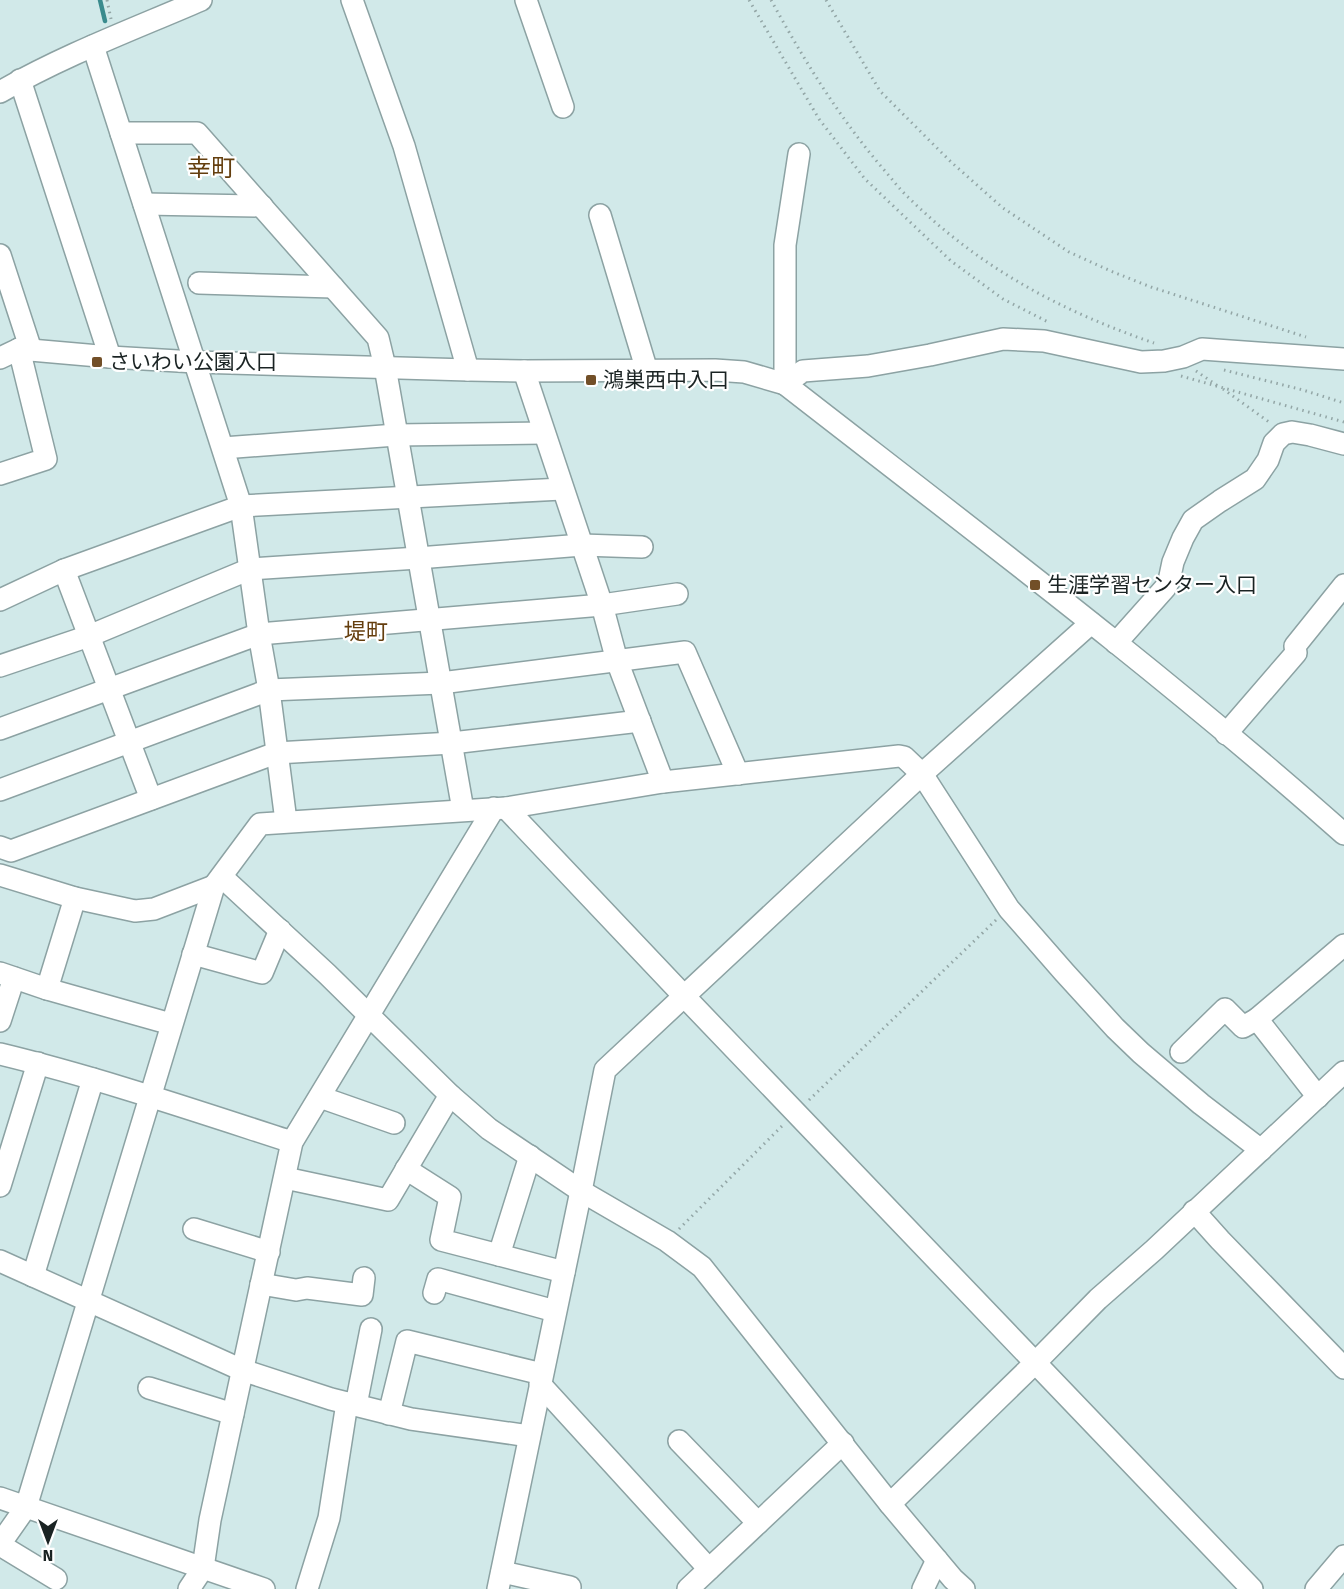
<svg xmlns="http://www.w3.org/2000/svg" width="1344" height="1589" font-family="'Fira Sans','Noto Sans JP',sans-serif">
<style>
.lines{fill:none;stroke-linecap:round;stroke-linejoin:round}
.stream{stroke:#3a8b8d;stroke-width:4.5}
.minor-casing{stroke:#8ca2a3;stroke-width:24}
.path{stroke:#93a6a6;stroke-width:3;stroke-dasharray:1.5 4.5;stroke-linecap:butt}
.minor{stroke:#fff;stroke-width:21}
.poi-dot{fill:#724f28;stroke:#fff;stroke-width:2}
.labels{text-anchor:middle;stroke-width:4.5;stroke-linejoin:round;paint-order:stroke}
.poi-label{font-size:21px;fill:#1a2323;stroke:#fff;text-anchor:start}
.neighbourhood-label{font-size:22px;fill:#643e0e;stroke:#fff}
.quarter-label{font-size:24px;fill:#643e0e;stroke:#fff}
</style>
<rect width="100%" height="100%" fill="#d1e9e9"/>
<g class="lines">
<!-- stream -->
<polyline class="stream" points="100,0 105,21"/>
<defs>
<g id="minor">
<polyline points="352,0 404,146 468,370"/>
<polyline points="526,0 563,107"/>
<polyline points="93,46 241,506 259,634 269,690 286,821"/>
<polyline points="20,80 110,357"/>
<path d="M0 92C64 55 134 29 201 0"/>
<polyline points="121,133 197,133 378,338 385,367 463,810"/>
<polyline points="144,204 262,206"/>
<polyline points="600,215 647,371"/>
<polyline points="0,255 31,350"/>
<polyline points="199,283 333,287"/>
<path d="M0 358 19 349 110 357 195 362 468 370 524 371 715 370 744 372 785 384C974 531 1165 675 1344 834"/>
<polyline points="524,371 602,605 617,661 663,782"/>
<polyline points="785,384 803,371 868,366 930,355 1003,339 1044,341 1141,362 1164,361 1183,357 1202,349 1344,359"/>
<polyline points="785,384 785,245 799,154"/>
<polyline points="223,448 396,435 544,433"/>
<polyline points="0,474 46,459 19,349"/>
<polyline points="64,570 151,799"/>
<polyline points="0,600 64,570 241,506 562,489"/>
<polyline points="1116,643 1165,588 1169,581 1173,562 1183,538 1193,520 1220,501 1255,479 1268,460 1274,443 1283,434 1292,432 1310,435 1344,444"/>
<polyline points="0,666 89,636 250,569 418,558 582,545 642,547"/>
<polyline points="0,729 259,634 602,605 677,594"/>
<polyline points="1226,734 1296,653 1295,646 1344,585"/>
<polyline points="0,790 269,690 441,683 685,652 738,774"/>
<polyline points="506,808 684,996 1252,1589"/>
<polyline points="0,847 11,851 276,753 452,743 640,721"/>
<polyline points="0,875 75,898 135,911 154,909 214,886"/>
<polyline points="222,877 327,974 450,1095 489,1129 581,1191 667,1241 702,1267 890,1504 953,1579 964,1589"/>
<polyline points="193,954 262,973 280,930"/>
<polyline points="0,973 47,989 171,1024"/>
<polyline points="47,989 75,898"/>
<polyline points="1257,1019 1344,945"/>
<polyline points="0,1021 14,978"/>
<polyline points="1181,1052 1225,1009 1243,1027 1257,1019 1318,1097"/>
<path d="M0 1054C99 1078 196 1111 292 1142"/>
<polyline points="320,1097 394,1123"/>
<polyline points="406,1169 450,1197 441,1240 564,1272"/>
<polyline points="285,1178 388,1200 450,1095"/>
<polyline points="0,1186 38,1063"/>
<polyline points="1194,1211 1220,1240 1344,1368"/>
<polyline points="194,1229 269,1252"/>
<polyline points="499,1255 530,1156"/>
<polyline points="0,1261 242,1370 331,1399 411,1419 529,1436"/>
<polyline points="33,1276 93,1079"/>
<polyline points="261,1284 296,1290 307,1288 362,1295 364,1278"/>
<polyline points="434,1293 438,1279 555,1311"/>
<polyline points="540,1384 709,1569"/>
<polyline points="149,1388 233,1414"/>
<polyline points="356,1405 371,1329"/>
<polyline points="389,1414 407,1341 542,1374"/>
<polyline points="679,1441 758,1523"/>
<polyline points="0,1498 264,1589"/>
<polyline points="890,1504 1035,1363 1098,1299 1154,1250 1344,1072"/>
<polyline points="0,1544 26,1507 214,886 260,824 506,808 663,782 899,756 904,757 922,774 1009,909 1064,972 1115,1028 1141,1053 1201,1104 1261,1150"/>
<polyline points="0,1545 56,1579"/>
<polyline points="502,1572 570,1587"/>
<polyline points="189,1589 203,1568 210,1520 292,1142 494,808"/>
<polyline points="307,1589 329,1518 347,1403"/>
<polyline points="498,1589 581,1191 605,1070 922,774 1091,623"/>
<polyline points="688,1589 843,1443"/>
<polyline points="923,1589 937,1560"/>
<polyline points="1316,1589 1344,1556"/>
</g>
</defs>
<!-- minor casing -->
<use href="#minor" class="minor-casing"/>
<!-- path -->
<g class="path">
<polyline points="107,0 111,19"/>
<polyline points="749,0 819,119 865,179 951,261 1003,299 1050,323"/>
<path d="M771 0C804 60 840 119 885 171 893 180 900 190 909 198 980 268 1061 311 1154 343"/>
<polyline points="826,0 880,91 951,162 1003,208 1069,252 1113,272 1151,287 1306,337"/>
<polyline points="1224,370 1303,390 1344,403"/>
<polyline points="1196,371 1218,386"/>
<polyline points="1181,376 1344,422"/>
<polyline points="1223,389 1269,422"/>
<polyline points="809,1100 996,920"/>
<polyline points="679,1229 784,1124"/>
</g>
<!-- minor -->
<use href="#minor" class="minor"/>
</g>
<!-- markers -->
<g class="poi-dot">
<rect x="91" y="356" width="12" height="12" rx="3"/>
<rect x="585" y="374" width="12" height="12" rx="3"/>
<rect x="1029" y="579" width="12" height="12" rx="3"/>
</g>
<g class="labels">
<!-- poi labels -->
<g class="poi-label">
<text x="109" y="369">さいわい公園入口</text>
<text x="603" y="387">鴻巣西中入口</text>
<text x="1047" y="592">生涯学習センター入口</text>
</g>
<!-- neighbourhood labels -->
<g class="neighbourhood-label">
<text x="366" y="639">堤町</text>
</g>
<!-- quarter labels -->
<g class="quarter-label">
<text x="211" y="176">幸町</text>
</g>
</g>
<!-- north arrow -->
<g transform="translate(48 1541) rotate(180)" stroke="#ffffff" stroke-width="4.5" paint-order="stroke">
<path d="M0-4.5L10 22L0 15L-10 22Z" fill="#1a2323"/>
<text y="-9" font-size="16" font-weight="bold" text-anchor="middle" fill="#1a2323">N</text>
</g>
</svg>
